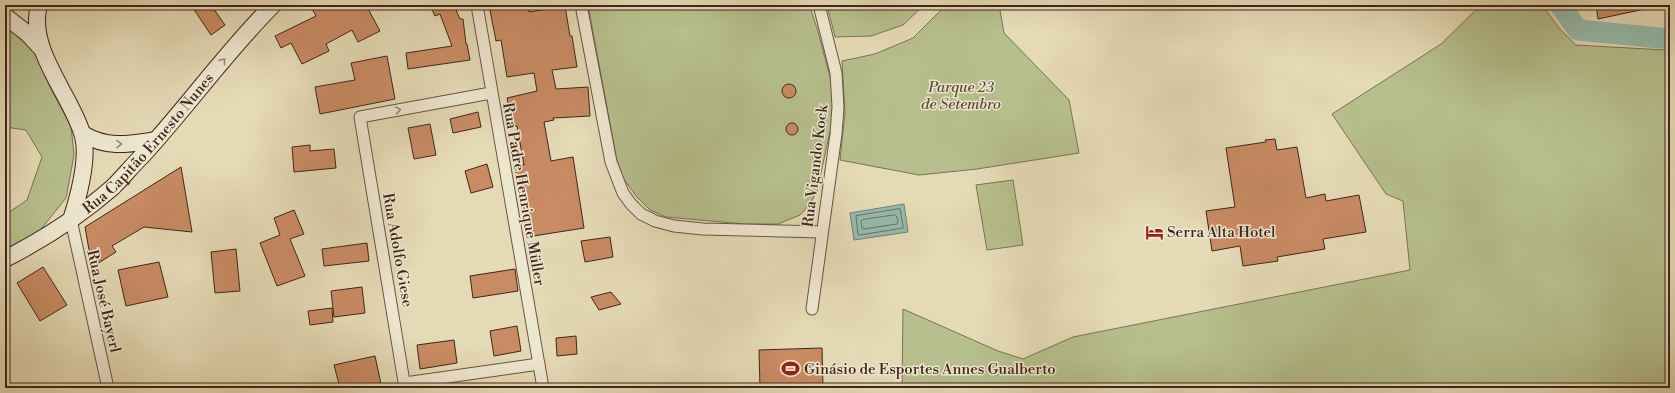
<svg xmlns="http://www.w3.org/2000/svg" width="1675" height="393" font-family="'Libre Bodoni',serif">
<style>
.green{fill:#b6bf8d;stroke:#7b7254}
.water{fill:#96bbac;stroke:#747f72}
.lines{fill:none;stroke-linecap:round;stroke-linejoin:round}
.shore{stroke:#6b7064;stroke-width:1}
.river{stroke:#96bbac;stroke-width:21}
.building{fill:#c98b64;stroke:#40251b}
.street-casing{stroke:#695242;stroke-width:13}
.secondary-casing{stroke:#40251b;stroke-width:18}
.street{stroke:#eee7d0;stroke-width:11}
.secondary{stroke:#eee7d0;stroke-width:16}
.oneway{stroke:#978676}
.labels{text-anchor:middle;stroke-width:3;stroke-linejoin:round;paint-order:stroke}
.park-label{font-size:15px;font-style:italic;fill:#5e4c38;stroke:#eee7d0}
.street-label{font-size:15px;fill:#40251b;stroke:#eee7d0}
.poi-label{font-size:15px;fill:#40251b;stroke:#eee7d0;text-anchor:start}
</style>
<rect width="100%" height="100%" fill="#e5dab6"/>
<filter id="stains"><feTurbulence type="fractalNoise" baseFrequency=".005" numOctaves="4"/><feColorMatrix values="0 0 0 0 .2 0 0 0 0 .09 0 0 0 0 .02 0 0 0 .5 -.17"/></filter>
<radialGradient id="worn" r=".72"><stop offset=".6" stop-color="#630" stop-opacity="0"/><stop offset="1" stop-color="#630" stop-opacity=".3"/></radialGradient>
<!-- green -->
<g class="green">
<polygon points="588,5 809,5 817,28 834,92 833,118 817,191 810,204 800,215 778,224 744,224 666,217 650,210 637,197 623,178 617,161"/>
<polygon points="827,5 924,5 903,25 871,36 835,37"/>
<polygon points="946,5 999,5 1004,33 1069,100 1079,153 977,169 919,175 840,160 845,113 842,61 875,54 913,38"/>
<polygon points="1481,5 1542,5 1560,29 1576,45 1665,50 1670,52 1670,388 902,388 903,309 998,351 1023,359 1073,337 1410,270 1403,201 1386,194 1332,114 1441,44"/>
<polygon points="5,28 11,30 35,53 52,91 71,126 74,155 66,198 38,233 5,249 5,215 27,200 42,157 26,130 5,127"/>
<polygon points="1013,180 1023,245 987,250 976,185"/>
</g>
<!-- water -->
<polygon class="water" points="904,204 908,232 854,240 850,213"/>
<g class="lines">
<!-- shore -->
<g class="shore">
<polygon points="900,209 903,226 903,228 860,235 858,234 856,216"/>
<polygon points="895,215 897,217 898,222 897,224 864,229 862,228 861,222 862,220"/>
</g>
<!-- river -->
<polyline class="river" points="1560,5 1578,30 1670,39"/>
</g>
<!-- building -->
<g class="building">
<polygon points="191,5 211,5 225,25 211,35"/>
<polygon points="310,5 366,5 380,31 358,42 352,30 326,44 329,51 302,64 291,43 281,48 275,36 316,16"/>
<polygon points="430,5 461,5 455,8 460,19 463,19 466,44 467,44 470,60 408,69 406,53 452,46 440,14 435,16"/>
<polygon points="489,5 528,5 529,12 565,6 570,36 572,36 577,67 552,70 556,89 588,87 590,116 553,118 554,120 544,122 551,161 573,157 584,228 527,237 515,166 524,165 517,126 513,126 507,98 537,91 534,73 507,77 501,40 496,41"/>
<polygon points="1596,5 1645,5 1645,9 1598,19"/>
<polygon points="387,56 395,99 320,114 315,87 355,80 351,63"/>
<circle cx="789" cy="91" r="7"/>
<polygon points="478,112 481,127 453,133 450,119"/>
<circle cx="792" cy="129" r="6"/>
<polygon points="430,124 436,155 414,159 408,128"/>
<polygon points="1275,139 1277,150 1297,147 1306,198 1325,194 1326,201 1359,195 1366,232 1323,239 1325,249 1277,257 1278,261 1243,266 1240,246 1212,251 1206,211 1235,207 1226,148 1266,142 1265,140"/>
<polygon points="310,145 310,151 334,149 336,168 294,172 292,147"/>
<polygon points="487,164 493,187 471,193 465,171"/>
<polygon points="181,167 192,232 144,227 112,246 116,252 92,267 85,227"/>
<polygon points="294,210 304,234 290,239 305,276 277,286 260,243 280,235 274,218"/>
<polygon points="610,237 613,257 585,262 581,241"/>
<polygon points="367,243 369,261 324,266 322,249"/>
<polygon points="236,249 240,291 215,293 211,252"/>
<polygon points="159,262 168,297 126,306 118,270"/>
<polygon points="43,267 67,305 40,321 17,283"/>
<polygon points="515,269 518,291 473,298 470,276"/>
<polygon points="362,287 365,313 334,317 331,291"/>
<polygon points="611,292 621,304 599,310 591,297"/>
<polygon points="332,308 333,322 310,325 308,311"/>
<polygon points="517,326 521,351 494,356 490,331"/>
<polygon points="576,336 577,354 557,356 556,338"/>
<polygon points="454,340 457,363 420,369 417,345"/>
<polygon points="822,348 823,388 760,388 759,350"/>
<polygon points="375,356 381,384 365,388 340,388 334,365"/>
</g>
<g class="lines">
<defs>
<g id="street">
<polyline points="477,5 543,388"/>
<polyline points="581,5 611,162 623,193 631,204 641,214 655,221 674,226 703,229 822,232"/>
<polyline points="71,220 108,388"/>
<polyline points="812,309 836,134 838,107 836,73 819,5"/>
<polyline points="405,383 539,364"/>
<polyline points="405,388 360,117 491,93"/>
</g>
<g id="secondary">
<path d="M39 5C27 48 70 94 82 133 90 156 78 198 71 220"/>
<polyline points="5,16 28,34 41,48"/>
<path d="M83 134C108 149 129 144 156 140"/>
<path id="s1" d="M5 259C44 239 80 216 113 187 123 177 132 166 142 156 187 107 226 52 273 5"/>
</g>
</defs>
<!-- street casing -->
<use href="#street" class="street-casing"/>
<!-- secondary casing -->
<use href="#secondary" class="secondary-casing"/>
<!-- street -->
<use href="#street" class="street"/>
<!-- secondary -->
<use href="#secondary" class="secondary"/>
</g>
<!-- one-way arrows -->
<defs><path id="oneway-chevron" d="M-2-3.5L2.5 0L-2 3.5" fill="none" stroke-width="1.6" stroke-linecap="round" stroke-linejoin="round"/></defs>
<g class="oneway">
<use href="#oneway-chevron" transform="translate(223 61) rotate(-50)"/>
<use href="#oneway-chevron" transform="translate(398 110) rotate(-10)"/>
<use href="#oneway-chevron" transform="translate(119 144) rotate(-1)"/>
</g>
<!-- icons -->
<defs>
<symbol id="hotel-bare" viewBox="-9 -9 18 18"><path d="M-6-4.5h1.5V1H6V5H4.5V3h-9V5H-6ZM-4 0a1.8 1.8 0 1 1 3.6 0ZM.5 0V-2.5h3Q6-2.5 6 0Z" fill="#8f2418" stroke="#eee7d0" stroke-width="2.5" paint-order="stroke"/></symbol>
<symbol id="stadium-bare" viewBox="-9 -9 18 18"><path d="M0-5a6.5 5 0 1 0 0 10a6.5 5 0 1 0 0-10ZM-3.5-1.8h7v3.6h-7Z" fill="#8f2418" stroke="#eee7d0" stroke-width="2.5" paint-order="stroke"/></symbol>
</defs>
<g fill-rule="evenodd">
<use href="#hotel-bare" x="1142" y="220" width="25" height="25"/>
<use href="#stadium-bare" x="778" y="356" width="25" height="25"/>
</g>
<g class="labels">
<!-- park labels -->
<g class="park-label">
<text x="961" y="92">Parque 23<tspan x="961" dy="17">de Setembro</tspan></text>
</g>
<!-- street labels -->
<g class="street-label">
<text dy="5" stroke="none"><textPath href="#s1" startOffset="186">Rua Capitão Ernesto Nunes</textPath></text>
<text transform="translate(815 166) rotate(-83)" y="5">Rua Vigando Kock</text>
<text transform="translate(524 194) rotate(80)" y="5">Rua Padre Henrique Müller</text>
<text transform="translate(398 250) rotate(80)" y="5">Rua Adolfo Giese</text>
<text transform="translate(104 301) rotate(77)" y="5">Rua José Bayerl</text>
</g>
<!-- poi labels -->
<g class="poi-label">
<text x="1167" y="237">Serra Alta Hotel</text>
<text x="804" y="374">Ginásio de Esportes Annes Gualberto</text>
</g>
</g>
<!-- margin -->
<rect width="1675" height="393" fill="none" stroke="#e5dab6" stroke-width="20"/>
<rect x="6" y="6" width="1663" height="381" fill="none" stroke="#40251b" stroke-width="2"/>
<rect x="10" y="10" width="1655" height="373" fill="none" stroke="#40251b"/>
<rect width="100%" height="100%" filter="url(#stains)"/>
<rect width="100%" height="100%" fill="url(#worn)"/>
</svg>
